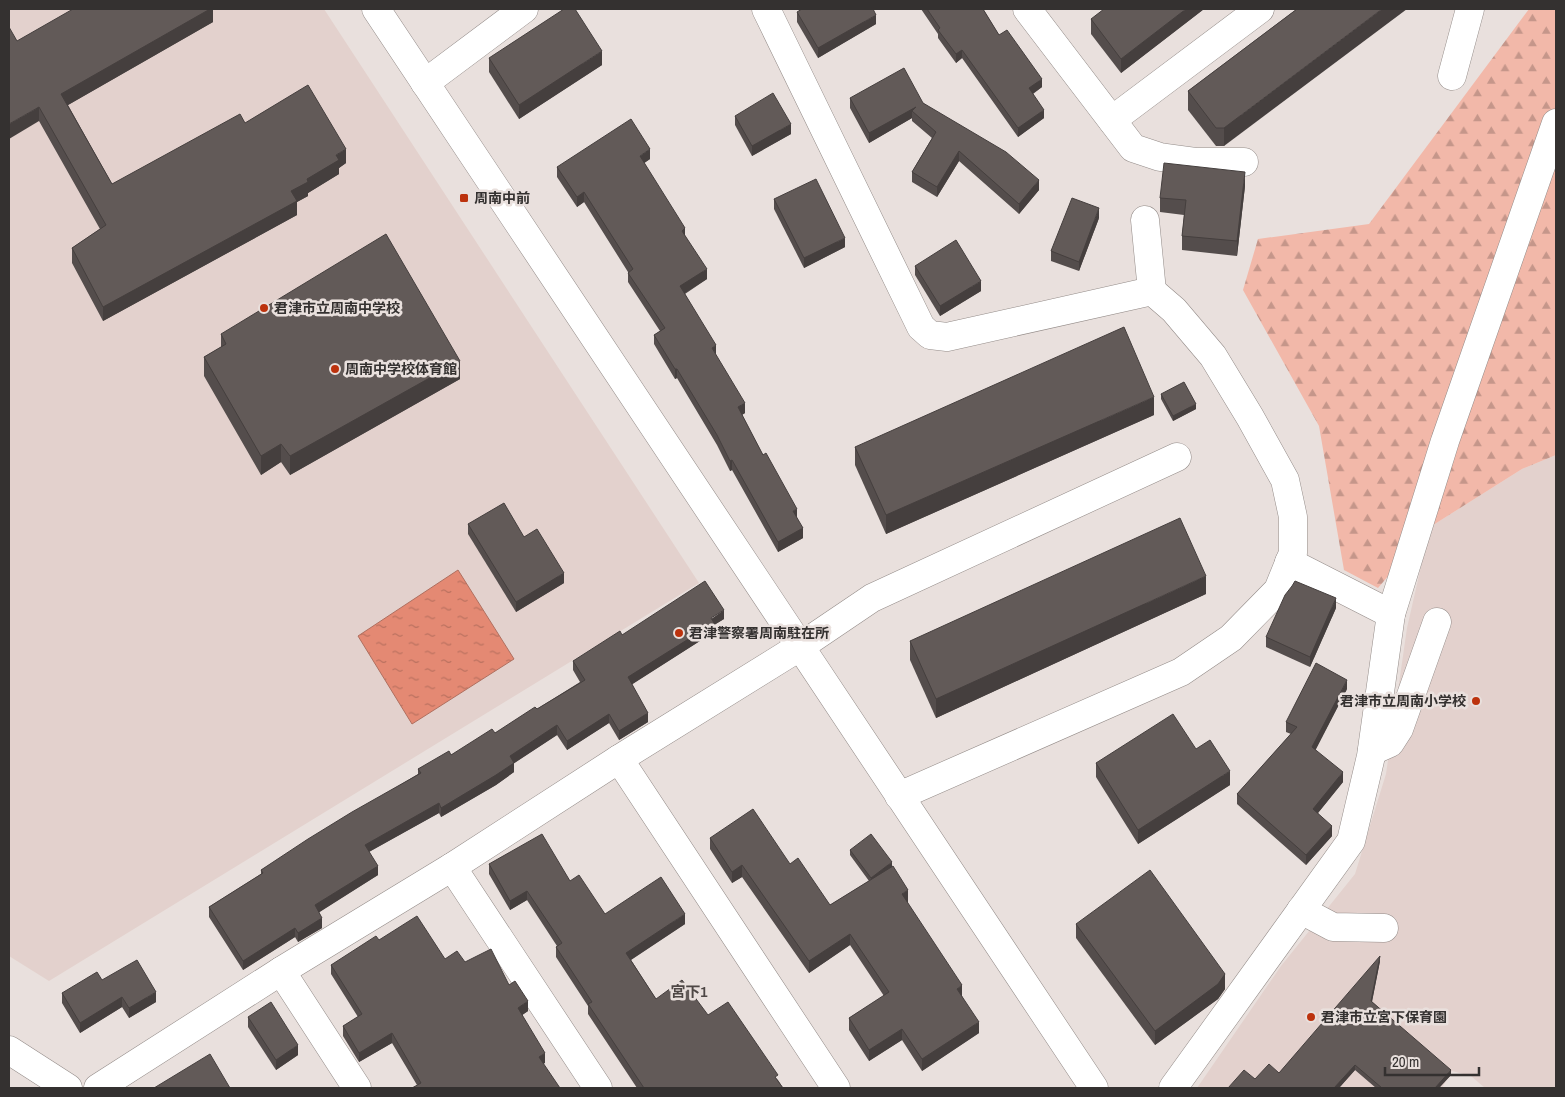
<svg xmlns="http://www.w3.org/2000/svg" width="1565" height="1097" font-family="'Archivo Narrow','Noto Sans JP',sans-serif">
<style>
.built{fill:#e3d1cd}
.forest{fill:url(#forest-firs)}
.water{fill:url(#water-ripples);stroke:#af6f5f}
.lines{fill:none;stroke-linecap:round;stroke-linejoin:round}
.minor-casing{stroke:#938b88;stroke-width:29}
.minor{stroke:#fff;stroke-width:28}
.wall{fill:#544d4c}
.shaded-wall{fill:#453f3e}
.building{fill:#625a58;stroke:#453f3e}
.poi-dot{fill:#bc320d;stroke:#e9e0dd;stroke-width:2}
.labels{text-anchor:middle;stroke-width:5;stroke-linejoin:round;paint-order:stroke}
.poi-label{font-size:14px;font-weight:bold;fill:#343130;stroke:#e9e0dd;text-anchor:start}
.neighbourhood-label{font-size:15px;font-weight:bold;fill:#4e4745;stroke:#e9e0dd}
</style>
<defs>
<pattern id="forest-firs" width="22" height="20" patternUnits="userSpaceOnUse" patternTransform="scale(1.25)"><rect width="22" height="20" fill="#f2b8a9"/><path d="M5 1l3.5 6h-7zM16 11l3.5 6h-7z" fill="#c5968a"/></pattern>
<pattern id="water-ripples" width="26" height="14" patternUnits="userSpaceOnUse" patternTransform="scale(1.25)"><rect width="26" height="14" fill="#e48973"/><path d="M2 4q2-2 4 0t4 0M15 11q2-2 4 0t4 0" fill="none" stroke="#ba715f"/></pattern>
</defs>
<rect width="100%" height="100%" fill="#e9e0dd"/>
<!-- built -->
<g class="built">
<polygon points="9,9 324,9 699,583 49,981 9,956"/>
<polygon points="1556,455 1556,1088 1485,1088 1471,1076 1452,1071 1442,1088 1197,1088 1281,966 1355,874 1386,774 1407,628 1430,527 1522,469"/>
</g>
<!-- forest -->
<polygon class="forest" points="1529,9 1556,9 1556,455 1522,469 1430,527 1378,588 1344,570 1319,426 1243,290 1258,239 1369,224"/>
<!-- water -->
<polygon class="water" points="458,570 514,659 412,724 358,636"/>
<g class="lines">
<defs>
<g id="minor">
<polyline points="376,9 1094,1088"/>
<polyline points="766,9 921,327 930,335 947,337 1152,291 1174,310 1213,356 1250,417 1285,480 1293,517 1293,553 1278,590 1231,638 1181,672 899,796"/>
<polyline points="1027,9 1133,148 1160,157 1197,162 1244,162"/>
<polyline points="1452,76 1470,9"/>
<polyline points="425,83 524,9"/>
<polyline points="1112,120 1260,9"/>
<polyline points="1145,220 1152,291"/>
<polyline points="1289,562 1391,614"/>
<polyline points="1372,751 1390,743 1399,729 1437,622"/>
<polyline points="619,759 836,1088"/>
<polyline points="452,867 598,1088"/>
<polyline points="1301,910 1333,927 1384,928"/>
<polyline points="281,971 357,1088"/>
<polyline points="9,1050 68,1088"/>
<polyline points="98,1088 281,971 452,867 619,759 801,646 872,598 1177,457"/>
<polyline points="1173,1088 1351,841 1371,756 1391,614 1445,441 1556,123"/>
</g>
</defs>
<!-- minor casing -->
<use href="#minor" class="minor-casing"/>
<!-- minor -->
<use href="#minor" class="minor"/>
</g>
<!-- wall -->
<g class="wall">
<polygon points="213,9 213,22 68,105 112,184 245,123 346,163 339,168 339,174 308,193 308,196 297,202 297,215 103,321 72,263 72,248 100,229 39,121 17,41"/>
<polygon points="921,9 983,9 999,35 1042,87 1033,94 1044,118 1018,137 962,58 956,63 938,38 938,34"/>
<polygon points="1204,9 1121,73 1091,34 1091,19"/>
<polygon points="1297,9 1224,146 1216,146 1188,110 1188,91"/>
<polygon points="797,12 876,24 818,58 797,22"/>
<polygon points="489,58 602,65 519,119 489,72"/>
<polygon points="850,98 923,103 1039,190 1019,214 959,161 937,197 912,182 912,172 932,138 912,121 912,118 869,143 850,108"/>
<polygon points="735,116 791,134 752,156 735,125"/>
<polygon points="650,159 644,163 685,236 707,279 685,294 745,413 742,415 763,455 797,518 803,538 778,552 732,470 730,471 717,445 677,378 675,379 654,344 654,335 660,331 628,282 628,272 584,202 577,207 557,177 557,167"/>
<polygon points="1245,186 1237,256 1182,250 1182,236 1184,215 1160,212 1160,198"/>
<polygon points="774,199 845,247 804,268 774,209"/>
<polygon points="1099,218 1079,271 1051,261 1051,251"/>
<polygon points="915,266 981,291 940,316 915,275"/>
<polygon points="221,334 460,379 290,475 281,462 261,475 204,376 204,357 221,347"/>
<polygon points="1161,394 1196,409 1173,421 1161,399"/>
<polygon points="1154,415 886,534 855,465 855,447"/>
<polygon points="468,524 524,537 564,583 516,612 468,534"/>
<polygon points="1206,594 936,718 910,660 910,641"/>
<polygon points="1336,608 1310,667 1266,647 1266,637"/>
<polygon points="724,619 714,625 714,632 632,684 648,722 619,740 609,723 567,750 557,735 514,763 514,772 496,785 441,817 439,813 369,852 378,875 319,912 322,928 298,942 295,937 243,970 209,917 209,907 261,874 261,870 418,774 418,769 451,755 495,733 537,709 580,682 573,670 573,661 622,635"/>
<polygon points="1347,689 1315,750 1343,782 1318,813 1332,836 1306,865 1237,804 1237,794 1291,734 1286,732 1286,722"/>
<polygon points="1196,749 1230,785 1138,844 1096,777 1096,763"/>
<polygon points="710,838 790,864 830,905 869,881 850,855 850,850 892,867 907,902 962,996 979,1033 922,1071 902,1040 869,1061 849,1030 849,1018 884,996 850,945 809,973 742,877 732,883 710,849"/>
<polygon points="489,864 570,881 605,914 685,924 631,960 656,999 708,1015 778,1080 783,1088 637,1088 588,1014 588,1006 556,957 556,947 557,946 527,900 510,910 489,874"/>
<polygon points="1076,924 1225,989 1218,999 1155,1045 1076,938"/>
<polygon points="379,940 445,959 465,962 509,985 528,1011 522,1015 545,1063 417,1085 392,1043 359,1062 343,1036 343,1026 358,1017 331,974 331,965"/>
<polygon points="1380,961 1372,1002 1451,1075 1439,1088 1376,1088 1355,1070 1339,1088 1228,1088 1279,1073"/>
<polygon points="102,980 156,1002 129,1018 122,1007 80,1033 62,1003 62,993"/>
<polygon points="248,1017 298,1055 276,1070 248,1027"/>
</g>
<!-- shaded-wall -->
<g class="shaded-wall">
<polygon points="210,9 213,9 213,22 61,109 61,94"/>
<polygon points="1186,9 1204,9 1121,73 1121,59"/>
<polygon points="1382,9 1407,9 1224,146 1224,128"/>
<polygon points="876,15 876,24 818,58 818,48"/>
<polygon points="962,50 962,58 956,63 956,54"/>
<polygon points="602,51 602,65 519,119 519,105"/>
<polygon points="1042,79 1042,87 1029,96 1029,88"/>
<polygon points="39,107 39,121 9,139 9,124"/>
<polygon points="916,107 912,111 912,118 869,143 869,133"/>
<polygon points="1044,110 1044,118 1018,137 1018,128"/>
<polygon points="791,124 791,134 752,156 752,146"/>
<polygon points="346,149 346,163 339,168 339,174 308,193 308,196 297,202 297,215 103,321 103,307 291,191 336,155"/>
<polygon points="650,149 650,159 640,166 640,156"/>
<polygon points="959,151 959,161 937,197 937,187"/>
<polygon points="1245,172 1245,186 1237,256 1237,241"/>
<polygon points="1039,180 1039,190 1019,214 1019,204"/>
<polygon points="584,192 584,202 577,207 577,197"/>
<polygon points="1099,208 1099,218 1079,271 1079,262"/>
<polygon points="685,228 685,238 682,231"/>
<polygon points="845,238 845,247 804,268 804,258"/>
<polygon points="707,269 707,279 680,296 680,286"/>
<polygon points="981,281 981,291 940,316 940,306"/>
<polygon points="716,345 716,355 712,348"/>
<polygon points="460,361 460,379 290,475 290,456"/>
<polygon points="675,369 677,369 677,378 675,379"/>
<polygon points="1154,397 1154,415 886,534 886,515"/>
<polygon points="745,403 745,413 738,417 738,407"/>
<polygon points="1196,404 1196,409 1173,421 1173,416"/>
<polygon points="281,444 281,462 261,475 261,456"/>
<polygon points="732,460 732,470 730,471 730,461"/>
<polygon points="797,509 797,519 793,511"/>
<polygon points="803,528 803,538 778,552 778,542"/>
<polygon points="564,573 564,583 516,612 516,602"/>
<polygon points="1206,576 1206,594 936,718 936,699"/>
<polygon points="1336,598 1336,608 1310,667 1310,657"/>
<polygon points="724,610 724,619 714,625 714,632 628,687 628,677"/>
<polygon points="1347,680 1347,689 1312,757 1312,747"/>
<polygon points="648,713 648,722 619,740 619,731"/>
<polygon points="609,714 609,723 567,750 567,741"/>
<polygon points="557,725 557,735 510,766 510,756"/>
<polygon points="514,763 514,772 496,785 441,817 441,808"/>
<polygon points="1230,771 1230,785 1138,844 1138,830"/>
<polygon points="1343,772 1343,782 1313,819 1313,809"/>
<polygon points="439,803 439,813 365,854 365,845"/>
<polygon points="1332,826 1332,836 1306,865 1306,855"/>
<polygon points="892,862 892,867 871,883 871,878"/>
<polygon points="742,865 742,877 732,883 732,872"/>
<polygon points="378,866 378,875 315,915 315,905"/>
<polygon points="908,890 908,902 902,906 902,894"/>
<polygon points="527,891 527,900 510,910 510,901"/>
<polygon points="685,914 685,924 626,963 626,953"/>
<polygon points="322,918 322,928 298,942 298,933"/>
<polygon points="295,928 295,937 243,970 243,961"/>
<polygon points="850,934 850,945 809,973 809,961"/>
<polygon points="1380,956 1380,961 1371,1006 1371,1001"/>
<polygon points="1225,974 1225,989 1218,999 1155,1045 1155,1031"/>
<polygon points="962,985 962,997 957,989"/>
<polygon points="156,992 156,1002 129,1018 129,1008"/>
<polygon points="122,997 122,1007 80,1033 80,1023"/>
<polygon points="528,1001 528,1011 518,1018 518,1008"/>
<polygon points="979,1022 979,1033 922,1071 922,1059"/>
<polygon points="902,1029 902,1040 869,1061 869,1050"/>
<polygon points="392,1033 392,1043 359,1062 359,1053"/>
<polygon points="298,1045 298,1055 276,1070 276,1060"/>
<polygon points="545,1053 545,1063 539,1066 539,1057"/>
<polygon points="1355,1065 1355,1070 1339,1088 1334,1088"/>
<polygon points="1451,1070 1451,1075 1439,1088 1435,1088"/>
</g>
<!-- building -->
<g class="building">
<polygon points="73,9 210,9 61,94 112,184 240,114 245,123 308,85 346,149 336,155 339,160 307,179 308,182 291,191 297,201 103,307 72,248 106,225 39,107 9,124 9,27 17,41"/>
<polygon points="564,9 575,9 602,51 519,105 489,58"/>
<polygon points="802,9 873,9 876,15 818,48 797,12"/>
<polygon points="927,9 983,9 999,35 1007,30 1042,79 1029,88 1044,110 1018,128 962,50 956,54 938,30 940,28"/>
<polygon points="1104,9 1186,9 1121,59 1091,19"/>
<polygon points="1297,9 1382,9 1224,128 1216,128 1188,91"/>
<polygon points="904,68 923,103 1006,152 1039,180 1019,204 959,151 937,187 912,172 936,132 912,111 916,107 869,133 850,98"/>
<polygon points="773,93 791,124 752,146 735,116"/>
<polygon points="631,119 650,149 640,156 685,228 682,231 707,269 680,286 716,345 712,348 745,403 738,407 763,455 766,453 797,509 793,511 803,528 778,542 732,460 730,461 717,435 677,369 675,369 654,335 665,328 628,273 633,269 584,192 577,197 557,167"/>
<polygon points="1164,163 1245,172 1237,241 1182,236 1186,200 1160,198"/>
<polygon points="816,179 845,238 804,258 774,199"/>
<polygon points="1072,198 1099,208 1079,262 1051,251"/>
<polygon points="386,234 460,361 290,456 281,444 261,456 204,357 226,344 221,334"/>
<polygon points="956,240 981,281 940,306 915,266"/>
<polygon points="1124,327 1154,397 886,515 855,447"/>
<polygon points="1184,382 1196,404 1173,416 1161,394"/>
<polygon points="504,503 524,537 537,529 564,573 516,602 468,524"/>
<polygon points="1180,518 1206,576 936,699 910,641"/>
<polygon points="705,581 724,610 711,618 714,623 628,677 648,713 619,731 609,714 567,741 557,725 510,756 514,763 496,775 441,808 439,803 365,845 378,866 315,905 322,918 298,933 295,928 243,961 209,907 263,873 261,870 308,839 352,812 421,773 418,769 449,751 451,755 492,729 495,733 535,707 537,709 585,680 573,661 620,631 622,635"/>
<polygon points="1295,581 1336,598 1310,657 1266,637 1285,595 1292,586"/>
<polygon points="1316,663 1347,680 1312,747 1343,772 1313,809 1332,826 1306,855 1237,794 1297,727 1286,722"/>
<polygon points="1173,714 1196,749 1210,740 1230,771 1138,830 1096,763"/>
<polygon points="753,809 790,864 798,858 830,905 893,866 908,890 902,894 962,985 957,989 979,1022 922,1059 902,1029 869,1050 849,1018 889,992 850,934 809,961 742,865 732,872 710,838"/>
<polygon points="542,834 570,881 579,875 605,914 661,877 685,914 626,953 656,999 682,980 708,1015 728,1002 778,1075 775,1077 783,1088 644,1088 588,1004 592,1002 556,947 562,943 527,891 510,901 489,864"/>
<polygon points="871,834 892,862 871,878 850,850"/>
<polygon points="1150,870 1225,974 1218,984 1155,1031 1076,924"/>
<polygon points="417,916 445,959 457,951 465,962 491,949 509,985 515,981 528,1001 518,1008 545,1053 539,1057 560,1088 412,1088 421,1083 392,1033 359,1053 343,1026 362,1014 331,965 376,936 379,940"/>
<polygon points="1380,956 1371,1001 1451,1070 1435,1088 1382,1088 1355,1065 1334,1088 1228,1088 1244,1070 1255,1079 1269,1064 1279,1073"/>
<polygon points="137,960 156,992 129,1008 122,997 80,1023 62,993 97,972 102,980"/>
<polygon points="271,1002 298,1045 276,1060 248,1017"/>
<polygon points="210,1054 230,1088 154,1088"/>
</g>
<!-- markers -->
<g class="poi-dot">
<rect x="459" y="193" width="10" height="10" rx="2.5"/>
<circle cx="264" cy="308" r="5"/>
<circle cx="335" cy="369" r="5"/>
<circle cx="679" cy="633" r="5"/>
<circle cx="1476" cy="701" r="5"/>
<circle cx="1311" cy="1017" r="5"/>
</g>
<g class="labels">
<!-- poi labels -->
<g class="poi-label">
<text x="474" y="203">周南中前</text>
<text x="274" y="313">君津市立周南中学校</text>
<text x="345" y="374">周南中学校体育館</text>
<text x="689" y="638">君津警察署周南駐在所</text>
<text x="1466" y="706" text-anchor="end">君津市立周南小学校</text>
<text x="1321" y="1022">君津市立宮下保育園</text>
</g>
<!-- neighbourhood labels -->
<g class="neighbourhood-label">
<text x="689" y="997">宮下1</text>
</g>
</g>
<!-- border -->
<rect width="1565" height="1097" fill="none" stroke="#343130" stroke-width="20"/>
<!-- scale -->
<path d="M1385 1067v8h94v-8" fill="none" stroke="#343130" stroke-width="2.5"/>
<text x="1392" y="1067" font-size="15" fill="#343130" stroke="#e9e0dd" stroke-width="4" paint-order="stroke">20 m</text>
</svg>
